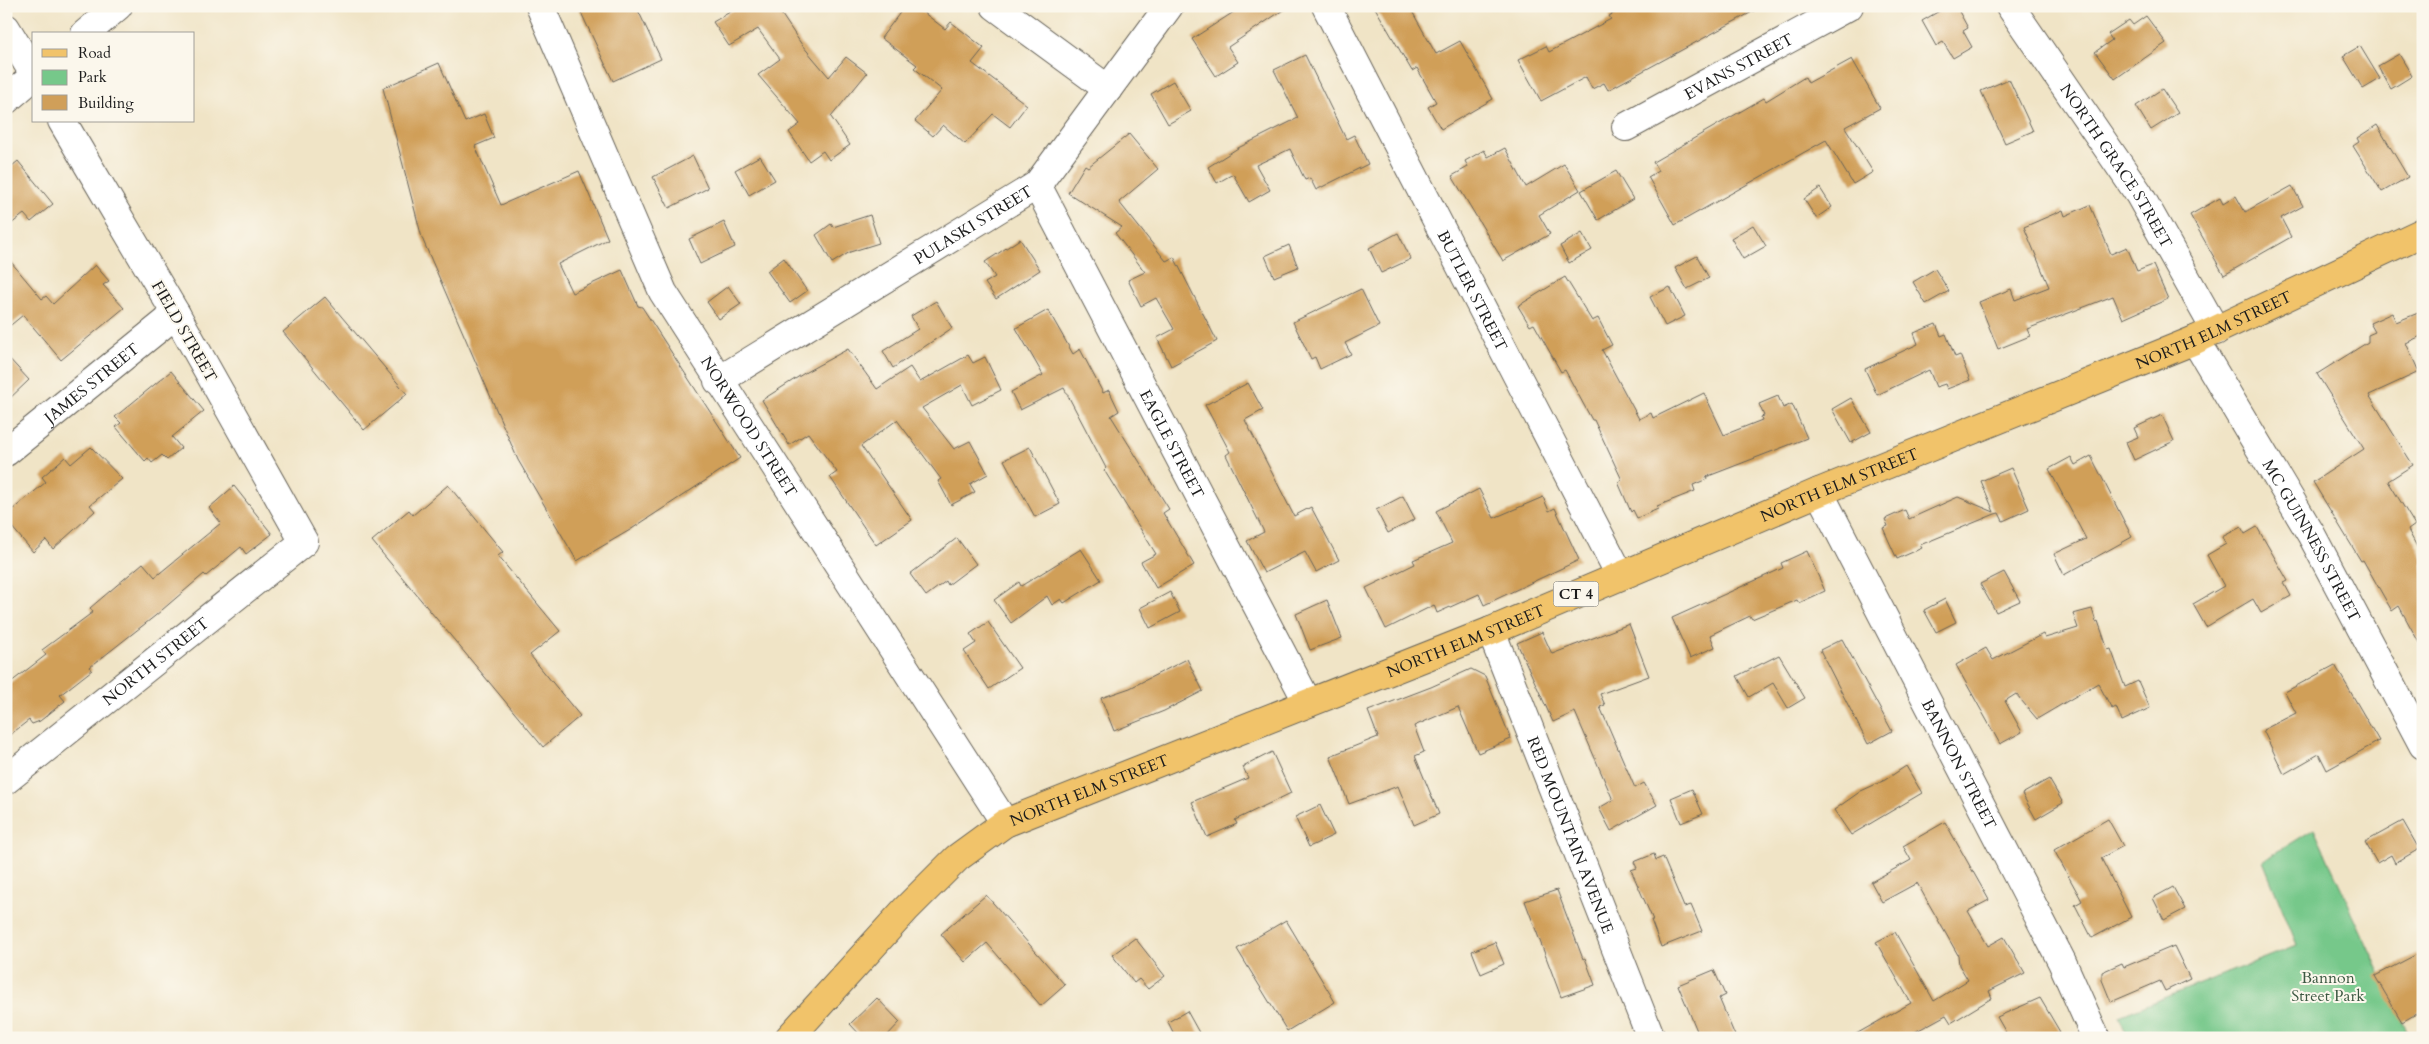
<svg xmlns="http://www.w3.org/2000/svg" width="2429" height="1044" font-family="Cardo,serif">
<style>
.green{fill:#76c88a;stroke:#497253}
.building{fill:#d09f59}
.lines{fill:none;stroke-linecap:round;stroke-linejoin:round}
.minor-casing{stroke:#666258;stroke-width:30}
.major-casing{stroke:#666258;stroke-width:30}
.minor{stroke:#fff;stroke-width:28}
.major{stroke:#f1c36a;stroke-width:28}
.labels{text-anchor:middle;stroke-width:4;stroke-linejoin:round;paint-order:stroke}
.shield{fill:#fbf7ec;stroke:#5f5e5a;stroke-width:1}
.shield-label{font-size:15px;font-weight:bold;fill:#1c1c1c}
.street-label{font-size:16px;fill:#1c1c1c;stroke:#fbf7ec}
.park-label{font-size:16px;fill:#3c5842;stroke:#fbf7ec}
</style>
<rect width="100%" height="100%" fill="#fbf7ec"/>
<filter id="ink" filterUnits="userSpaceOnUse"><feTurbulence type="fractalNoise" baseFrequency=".02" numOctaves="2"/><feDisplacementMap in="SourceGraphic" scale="10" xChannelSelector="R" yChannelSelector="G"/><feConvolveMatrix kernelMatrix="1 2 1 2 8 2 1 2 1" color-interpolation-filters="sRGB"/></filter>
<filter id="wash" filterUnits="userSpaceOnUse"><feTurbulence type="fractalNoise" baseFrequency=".0096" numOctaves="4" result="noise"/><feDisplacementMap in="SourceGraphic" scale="20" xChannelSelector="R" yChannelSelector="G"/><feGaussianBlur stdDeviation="1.12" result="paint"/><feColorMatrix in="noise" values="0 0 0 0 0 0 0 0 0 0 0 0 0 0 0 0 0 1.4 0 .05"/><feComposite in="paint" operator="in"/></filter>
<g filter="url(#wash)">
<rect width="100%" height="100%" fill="#f0e4c6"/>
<!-- green -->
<polygon class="green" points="2314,829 2410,1038 2128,1038 2119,1016 2297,945 2263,861"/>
<g id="blocks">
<!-- building -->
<g class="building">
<polygon points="578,6 636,6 661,59 613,81"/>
<polygon points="740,6 776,6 802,45 829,77 846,57 867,73 831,117 850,145 829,160 823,151 809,161 789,132 800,124 758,75 780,59 758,29 729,46 713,22"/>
<polygon points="905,6 915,6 945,29 951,22 984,48 972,63 1027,105 1010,127 993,114 965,144 943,125 933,136 915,121 942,90 914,68 917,65 881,38"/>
<polygon points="1243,6 1289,6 1228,47 1238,62 1216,76 1192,39"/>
<polygon points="1374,6 1409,6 1436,54 1460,41 1493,99 1441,129 1428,107 1436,102 1417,68 1412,71"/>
<polygon points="1627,6 1763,6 1608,90 1604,83 1592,89 1586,77 1541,101 1518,60 1546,46 1549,52 1611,19 1609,16"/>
<polygon points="1948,6 1956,6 1968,28 1963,31 1972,47 1953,58 1943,42 1936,46 1922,21"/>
<polygon points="2146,16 2166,43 2115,79 2095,52 2112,40 2108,34 2129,20 2133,25"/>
<polygon points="2360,46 2380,79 2363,89 2343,56"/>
<polygon points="2399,54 2412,76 2391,89 2378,66"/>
<polygon points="1305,55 1346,139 1354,135 1368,164 1316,190 1310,178 1305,180 1290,149 1256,165 1270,190 1249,202 1233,174 1217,183 1208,167 1238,148 1298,118 1274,70"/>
<polygon points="1852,59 1880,108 1845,127 1873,172 1853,184 1826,140 1675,225 1648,177 1658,171 1653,162 1764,98 1766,101 1805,77 1808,83"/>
<polygon points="439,63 465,122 484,114 494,138 475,146 501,205 579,171 608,239 558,264 572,293 622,270 638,306 642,307 740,458 630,530 577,561 518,460 422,238 383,88"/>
<polygon points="2009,79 2033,131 2005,143 1981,91"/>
<polygon points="1173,81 1191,111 1168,124 1151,94"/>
<polygon points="2162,89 2178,113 2151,130 2136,106"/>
<polygon points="2377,125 2408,177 2382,192 2353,146 2359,142 2357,138"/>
<polygon points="1129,134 1158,169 1119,202 1166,261 1174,257 1217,341 1171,366 1157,338 1174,329 1156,298 1141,306 1128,280 1145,272 1115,233 1122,227 1068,193 1085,165 1088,167"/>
<polygon points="1505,148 1526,187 1564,164 1580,190 1539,215 1550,234 1503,261 1452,176 1468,167 1465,161 1484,150 1488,157"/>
<polygon points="693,156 708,188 669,208 653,177"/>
<polygon points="760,156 775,180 749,195 735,170"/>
<polygon points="18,161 53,204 31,222 24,214 6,228 6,171"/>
<polygon points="1616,171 1633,199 1598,220 1581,191"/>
<polygon points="2292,186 2303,206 2281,218 2291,237 2224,275 2190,215 2220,198 2223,204 2236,196 2245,212"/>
<polygon points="1820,188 1832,207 1816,218 1804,199"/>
<polygon points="2090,205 2111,254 2127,247 2137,271 2153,265 2168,299 2123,319 2113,296 2027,329 2030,336 1998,349 1979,302 2011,289 2015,300 2049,287 2024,227 2063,210 2065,216"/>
<polygon points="870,215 879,243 850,252 832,263 816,235 831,224 833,227"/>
<polygon points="724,222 735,247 700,264 689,239"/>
<polygon points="1753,225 1766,246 1743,259 1731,238"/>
<polygon points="1398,233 1411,259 1381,273 1369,248"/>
<polygon points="1582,233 1592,250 1569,263 1560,246"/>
<polygon points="1020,239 1040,270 996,299 985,283 995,277 985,262"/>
<polygon points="1289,245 1298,267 1274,277 1265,256"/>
<polygon points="6,256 42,299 46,296 53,304 95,265 109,281 103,285 124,308 61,360 23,315 6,329"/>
<polygon points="1697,256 1709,278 1687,289 1675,268"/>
<polygon points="784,258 807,291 790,303 767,271"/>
<polygon points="1935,269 1949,291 1926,304 1913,282"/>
<polygon points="1565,277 1592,321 1598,318 1612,345 1602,350 1639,419 1651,413 1653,418 1704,393 1724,435 1762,420 1761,417 1764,416 1759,404 1778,396 1783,408 1792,404 1807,438 1706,477 1707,479 1693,485 1695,491 1657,506 1658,509 1637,518 1633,510 1631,512 1618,482 1622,480 1594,420 1592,420 1565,370 1561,372 1534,324 1530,326 1518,306"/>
<polygon points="728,286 741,304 719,319 707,302"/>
<polygon points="1670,287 1685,316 1665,326 1650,297"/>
<polygon points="1361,289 1379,326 1345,343 1351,354 1320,369 1315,357 1311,359 1293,322"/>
<polygon points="325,297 407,394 364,430 283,332"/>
<polygon points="936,301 952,328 893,368 883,351 918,329 911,316"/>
<polygon points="1048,310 1073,354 1080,349 1103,393 1109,390 1119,411 1111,416 1169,509 1163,513 1194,565 1156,588 1141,562 1156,554 1104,470 1106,468 1064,388 1020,410 1011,392 1043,375 1016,328"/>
<polygon points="2423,311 2423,335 2406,343 2419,372 2369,395 2413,465 2388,481 2415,525 2408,530 2423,558 2423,650 2399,606 2392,611 2363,560 2361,561 2313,482 2364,449 2317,374 2368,342 2368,335 2375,332 2370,323 2392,313 2396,322"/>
<polygon points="1936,324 1941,336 1946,334 1955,357 1960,355 1970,380 1947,389 1945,384 1936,387 1929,370 1877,395 1865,369 1918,344 1914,333"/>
<polygon points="848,349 877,389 910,367 920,382 968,355 973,363 985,357 1001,390 972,405 962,385 922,408 954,449 970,441 988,474 970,484 975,492 951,505 938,481 941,479 897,420 861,446 912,520 876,545 830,477 837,472 808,433 789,445 762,400 806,372"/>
<polygon points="6,355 29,380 6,402"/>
<polygon points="171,371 204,411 172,437 181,448 167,460 162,455 152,463 148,458 145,461 116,427 121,423 115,417"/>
<polygon points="1248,383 1263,410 1245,420 1294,516 1311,507 1339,560 1316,572 1305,552 1264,573 1247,541 1264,532 1226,455 1230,452 1205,405"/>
<polygon points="1851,398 1871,432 1851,443 1832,409"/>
<polygon points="2162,415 2174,441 2134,460 2126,442 2138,437 2134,428"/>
<polygon points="91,447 122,479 90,505 95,511 53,549 46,540 33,552 6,520 6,515 46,482 42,477 65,457 71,464"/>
<polygon points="1030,447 1060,504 1035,517 1004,460"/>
<polygon points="2091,456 2132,537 2064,575 2054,554 2086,539 2049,469 2071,457 2075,465"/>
<polygon points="2011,468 2029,509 2003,521 1999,513 1995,514 1920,545 1922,548 1897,559 1883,528 1888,526 1885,519 1905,510 1909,519 1958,497 1994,512 1981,481"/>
<polygon points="448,485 503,552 498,556 560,631 530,655 580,716 543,747 372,541 409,510 413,515"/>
<polygon points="234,486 272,534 246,554 241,547 206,576 204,574 155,616 90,667 92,670 60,695 65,701 40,721 32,724 29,720 6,738 6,686 46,655 42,650 93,612 90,608 143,563 155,577 221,523 209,508"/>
<polygon points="1479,489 1494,518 1543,497 1549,511 1555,508 1579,560 1484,605 1479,594 1437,613 1434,605 1386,629 1366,588 1415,564 1413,560 1452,543 1436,511"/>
<polygon points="1403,496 1415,519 1388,533 1376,510"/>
<polygon points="2241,527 2245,534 2257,527 2288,581 2284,583 2291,596 2261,613 2253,599 2206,627 2193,604 2224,586 2207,555 2226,544 2222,537"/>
<polygon points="957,538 976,564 948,585 946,581 926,596 910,574"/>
<polygon points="1081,549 1101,580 1064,603 1061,599 1052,605 1047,596 1011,623 994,600 1019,582 1021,586"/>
<polygon points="1807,551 1825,591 1799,603 1797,600 1752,619 1750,616 1710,635 1715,647 1690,658 1672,618 1783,568 1781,563"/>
<polygon points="2004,572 2020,601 1996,612 1980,584"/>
<polygon points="1170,592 1180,612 1150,628 1140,608"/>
<polygon points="1945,599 1956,622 1936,632 1924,610"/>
<polygon points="1327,600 1342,638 1310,650 1296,614"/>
<polygon points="2092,609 2096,622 2098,621 2108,650 2111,649 2125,687 2138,681 2150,708 2122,721 2116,707 2112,709 2098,683 2037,719 2016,694 2005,701 2022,732 2000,744 1956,665 1986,648 1993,660 2043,634 2045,638 2078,628 2073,614"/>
<polygon points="988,622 1020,668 989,689 964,651 976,643 970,634"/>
<polygon points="1629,624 1649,676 1600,694 1605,705 1600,707 1635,788 1644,783 1657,805 1611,831 1599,808 1613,800 1575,712 1553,722 1517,643 1542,632 1552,654"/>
<polygon points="1842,639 1892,731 1868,744 1820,650"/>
<polygon points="1779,655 1805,698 1788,708 1773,683 1749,697 1737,676"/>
<polygon points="1187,659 1203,691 1164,711 1114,731 1101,698 1130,688"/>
<polygon points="2335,665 2379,741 2327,770 2319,754 2284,774 2263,730 2296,713 2285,692"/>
<polygon points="1471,669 1485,676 1511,739 1478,753 1458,707 1414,726 1424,752 1415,756 1439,814 1414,825 1398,786 1349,804 1330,756 1378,737 1368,711 1431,687"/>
<polygon points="1272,752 1291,793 1235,820 1237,824 1207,837 1192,802 1248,778 1243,767"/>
<polygon points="1906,766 1922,793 1851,835 1834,810 1861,791 1885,780"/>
<polygon points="2049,779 2063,803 2036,819 2022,794"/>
<polygon points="1692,789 1703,814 1681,823 1671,798"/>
<polygon points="1320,805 1334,835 1309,847 1295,817"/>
<polygon points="2108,819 2123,846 2101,858 2131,917 2092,938 2075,905 2082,901 2054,850"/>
<polygon points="2403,821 2419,849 2395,863 2391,855 2377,863 2365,842"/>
<polygon points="1945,822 1989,900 1968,911 1988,946 2004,937 2025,973 1989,991 1992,998 1951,1023 1946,1015 1904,1038 1849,1038 1911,1003 1876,942 1895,932 1934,1001 1968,980 1959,965 1958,955 1917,883 1882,902 1871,882 1911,860 1903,846"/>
<polygon points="1654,854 1656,860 1663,857 1684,907 1691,905 1702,931 1661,947 1651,920 1653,920 1631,870 1637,868 1634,862"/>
<polygon points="2173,887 2185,909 2164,920 2153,898"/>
<polygon points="1557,890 1583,959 1585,958 1595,985 1561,997 1525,901"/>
<polygon points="986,895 1065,985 1041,1006 987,943 965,962 941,934"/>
<polygon points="1286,920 1335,1002 1287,1031 1237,949"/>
<polygon points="1135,938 1165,976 1148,989 1139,979 1134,983 1112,955"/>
<polygon points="1495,942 1504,964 1481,974 1472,951"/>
<polygon points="2174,946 2190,979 2165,991 2160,981 2111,1002 2102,980 2102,972 2122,963 2124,967"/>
<polygon points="2423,951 2423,1010 2402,1022 2375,976"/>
<polygon points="1714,970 1725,995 1719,998 1736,1038 1700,1038 1678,985"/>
<polygon points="877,998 900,1022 885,1038 863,1038 850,1024"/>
<polygon points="2040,998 2060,1032 2048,1038 2009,1038 1997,1017"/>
<polygon points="1187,1011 1202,1038 1176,1038 1168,1022"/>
</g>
</g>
</g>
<g filter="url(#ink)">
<use href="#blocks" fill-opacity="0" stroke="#666258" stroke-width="1"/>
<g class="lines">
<defs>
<g id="minor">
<path id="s1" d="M540 6 663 292 1005 823"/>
<polyline points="995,6 1108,89"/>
<path id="s2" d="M1326 6 1620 575"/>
<path id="s3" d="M2010 6 2139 194 2216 331"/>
<polyline points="6,28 34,74"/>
<polyline points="85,34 118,6"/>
<polyline points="6,100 34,76"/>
<path id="s4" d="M1626 127 1849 6"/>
<path id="s5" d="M1037 185 1308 703"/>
<path id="s6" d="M2195 340 2311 534 2423 745"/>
<path id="s7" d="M718 381 1037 185 1169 6"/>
<path id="s8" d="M6 452 176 314"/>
<path id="s9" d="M1819 492 2062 962 2096 1038"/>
<path id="s10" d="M1491 631 1651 1038"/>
<path id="s11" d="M6 780 304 542 176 314 62 121"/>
</g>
<g id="major">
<path id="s12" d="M789 1038 906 909 957 858 1005 823 1491 631 1819 492 2195 340 2423 232"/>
</g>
</defs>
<!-- minor casing -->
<use href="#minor" class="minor-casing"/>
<!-- major casing -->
<use href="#major" class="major-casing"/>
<!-- minor -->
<use href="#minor" class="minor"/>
<!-- major -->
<use href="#major" class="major"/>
</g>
</g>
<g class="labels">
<!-- shield labels -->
<rect class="shield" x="1553.5" y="581.5" width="45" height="25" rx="4"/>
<g class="shield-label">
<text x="1576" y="599">CT 4</text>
</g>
<!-- street labels -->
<g class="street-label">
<text dy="6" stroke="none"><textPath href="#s4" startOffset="128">EVANS STREET</textPath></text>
<text dy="6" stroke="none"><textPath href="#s3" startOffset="192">NORTH GRACE STREET</textPath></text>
<text dy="6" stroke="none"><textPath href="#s7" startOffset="299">PULASKI STREET</textPath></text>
<text dy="6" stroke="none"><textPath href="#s2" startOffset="320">BUTLER STREET</textPath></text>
<text dy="6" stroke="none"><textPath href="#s12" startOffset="1611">NORTH ELM STREET</textPath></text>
<text transform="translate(185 331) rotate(60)" y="6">FIELD STREET</text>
<text dy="6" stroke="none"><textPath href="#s8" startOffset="110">JAMES STREET</textPath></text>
<text dy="6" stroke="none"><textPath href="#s1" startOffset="471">NORWOOD STREET</textPath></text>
<text dy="6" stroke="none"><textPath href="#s5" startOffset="292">EAGLE STREET</textPath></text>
<text dy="6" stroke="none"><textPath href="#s12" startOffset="1206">NORTH ELM STREET</textPath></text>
<text dy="6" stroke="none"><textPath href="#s6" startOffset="232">MC GUINNESS STREET</textPath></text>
<text dy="6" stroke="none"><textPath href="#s12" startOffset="801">NORTH ELM STREET</textPath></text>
<text dy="6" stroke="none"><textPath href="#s11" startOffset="191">NORTH STREET</textPath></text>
<text dy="6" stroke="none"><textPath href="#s9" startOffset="306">BANNON STREET</textPath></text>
<text dy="6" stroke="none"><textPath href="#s12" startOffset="396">NORTH ELM STREET</textPath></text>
<text dy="6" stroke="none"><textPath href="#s10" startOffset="219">RED MOUNTAIN AVENUE</textPath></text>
</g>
<!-- park labels -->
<g class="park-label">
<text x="2328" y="983">Bannon<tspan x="2328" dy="18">Street Park</tspan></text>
</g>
</g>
<!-- margin -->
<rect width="2429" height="1044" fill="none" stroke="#fbf7ec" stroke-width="25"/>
<!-- legend -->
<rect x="32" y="32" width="162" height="90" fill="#fbf7ec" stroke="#a29f99"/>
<rect x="42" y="49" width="25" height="8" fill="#f1c36a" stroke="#a29f99"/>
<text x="78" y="58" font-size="15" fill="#1c1c1c">Road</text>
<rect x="42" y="70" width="25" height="15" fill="#76c88a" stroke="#a29f99"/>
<text x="78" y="82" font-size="15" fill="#1c1c1c">Park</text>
<rect x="42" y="95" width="25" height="15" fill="#d09f59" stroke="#a29f99"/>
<text x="78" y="108" font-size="15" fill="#1c1c1c">Building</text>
</svg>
